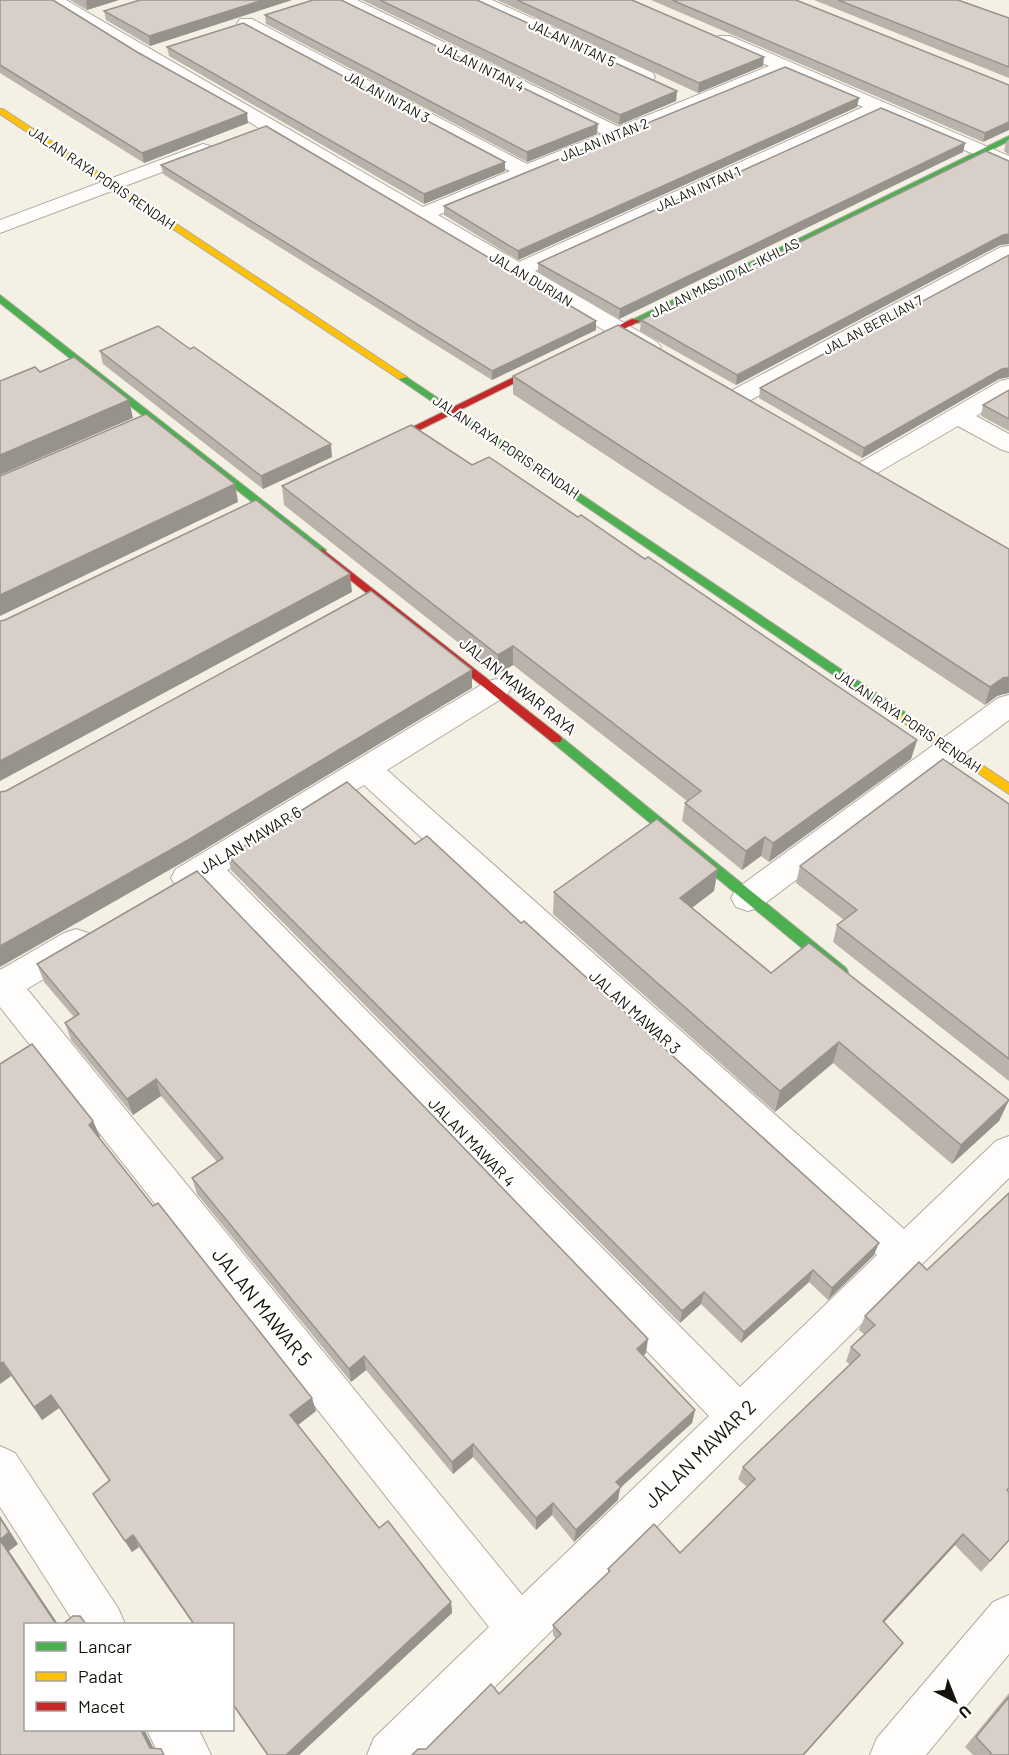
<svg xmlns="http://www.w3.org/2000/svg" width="1009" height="1755" font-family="Barlow,sans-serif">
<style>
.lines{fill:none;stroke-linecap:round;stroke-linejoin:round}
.street-casing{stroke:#b0aca2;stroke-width:2}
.fast-casing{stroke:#b0aca2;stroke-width:2}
.slow-casing{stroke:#b0aca2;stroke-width:2}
.jam-casing{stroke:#b0aca2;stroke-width:2}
.street{fill:#fefdfb;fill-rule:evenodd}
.fast{fill:#4caf50;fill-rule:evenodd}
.slow{fill:#ffc107;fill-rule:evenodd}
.jam{fill:#c62828;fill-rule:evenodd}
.wall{fill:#bab3ac}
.shaded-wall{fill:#97928c}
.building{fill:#d8d0c8;stroke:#97928c;stroke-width:1.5}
.labels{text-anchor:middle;stroke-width:4.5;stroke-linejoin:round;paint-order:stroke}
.far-street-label{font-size:14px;fill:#15120a;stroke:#fff}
.street-label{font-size:16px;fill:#15120a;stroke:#fff}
.near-street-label{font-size:20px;fill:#15120a;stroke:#fff}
</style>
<rect width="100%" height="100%" fill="#f5f0e4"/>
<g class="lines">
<defs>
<g id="street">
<path d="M45 0H66L423 207 510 171 240 27 237 23 240 19H252L527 164 602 134 337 4 334 0H357L619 127 769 66 718 44 715 40 718 36H730L1009 156V169L879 114 535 271 657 342 661 347 657 352 649 354 641 352 48 4ZM784 73 863 107 519 262 438 215Z"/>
<polygon points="469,0 492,0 653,73 655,77 653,81 639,81 472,4"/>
<polygon points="203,144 210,146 213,150 210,154 0,233 0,220"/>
<polygon points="1009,246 1009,261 747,402 738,404 729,402 726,397 729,392 1001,247"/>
<polygon points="1009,379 1009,396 976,416 1009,434 1009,452 1000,449 958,426 872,476 863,479 854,476 850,471 854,466 1000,381"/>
<path d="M496 679 506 682 511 689 506 696 387 770 904 1229 996 1141 1009 1136V1178L426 1755H367L374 1738 489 1627 0 1007V970L64 933 76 929 88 933 93 943 88 953 27 989 522 1595 709 1416 202 886 188 891 176 887 171 878 176 869 486 682ZM364 785 877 1255 740 1387 227 870Z"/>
<polygon points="1009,695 1009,720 760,907 748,911 736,907 731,898 736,889 998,698"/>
<polygon points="0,1446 15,1453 118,1608 125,1624 75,1624 0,1507"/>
<polygon points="1009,1595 1009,1654 926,1755 870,1755 877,1738 993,1602"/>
<polygon points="147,1730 199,1730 211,1755 159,1755"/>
</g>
<g id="fast">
<polygon points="1009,136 1009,141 638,323 630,321"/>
<polygon points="0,295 326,550 326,554 318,554 0,303"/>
<polygon points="402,374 909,715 911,718 909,721 901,721 399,379 397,377"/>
<polygon points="556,735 560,736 846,968 848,972 846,976 836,976 552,742 550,739"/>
</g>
<g id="slow">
<polygon points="0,109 3,109 407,377 399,379 0,114"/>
<polygon points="905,714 1009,783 1009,794 901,721 899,718 901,715"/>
</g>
<g id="jam">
<polygon points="632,319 640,321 381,449 377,450 372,447"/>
<polygon points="322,549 560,736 562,739 560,742 552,742 318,554 316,552"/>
</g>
</defs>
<!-- street casing -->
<use href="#street" class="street-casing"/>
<!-- fast casing -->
<use href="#fast" class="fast-casing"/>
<!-- slow casing -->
<use href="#slow" class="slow-casing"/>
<!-- jam casing -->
<use href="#jam" class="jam-casing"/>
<!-- street -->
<use href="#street" class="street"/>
<!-- fast -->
<use href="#fast" class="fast"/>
<!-- slow -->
<use href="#slow" class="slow"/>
<!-- jam -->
<use href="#jam" class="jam"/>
</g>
<!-- wall -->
<g class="wall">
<polygon points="0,0 248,123 144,163 0,73"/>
<polygon points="70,0 119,0 87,10"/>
<polygon points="292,0 150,46 106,20 104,11"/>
<polygon points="362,0 477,0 677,91 676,101 619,125"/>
<polygon points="497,0 632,0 763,66 698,93"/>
<polygon points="651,0 796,0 1009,85 983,142"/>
<polygon points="814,0 958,0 1009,18 1009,78"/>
<polygon points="265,15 597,134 527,162 266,24"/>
<polygon points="167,47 505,171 424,204 169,56"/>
<polygon points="857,107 518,260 444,215 444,206"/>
<polygon points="1009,139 1009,155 1004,151 1006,142"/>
<polygon points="965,143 963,152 619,319 538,272 538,263"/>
<polygon points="1009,161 1009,244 1000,245 736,385 640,331 641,320"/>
<polygon points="161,165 596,321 596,330 492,380 163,174"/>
<polygon points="1009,255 1009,377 999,379 862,458 759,398 760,388"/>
<polygon points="190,349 332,457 263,489 103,364 100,351"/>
<polygon points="513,376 1009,549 997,696 985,705 513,394"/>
<polygon points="1009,390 1009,431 981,416 983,405"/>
<polygon points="472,465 578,517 645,559 917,740 911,759 769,862 761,856 742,870 682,821 685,803 687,801 513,665 498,674 284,505 282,486"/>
<polygon points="1009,804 1009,1081 833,942 837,925 844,920 796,883 800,866"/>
<polygon points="228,856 874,1255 828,1300 809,1282 741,1343 701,1304 680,1323 231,870"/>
<polygon points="714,891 692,908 771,973 1009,1100 999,1121 952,1164 833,1063 775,1112 553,914 554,892"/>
<polygon points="37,964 646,1353 643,1356 695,1410 692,1423 620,1488 618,1500 574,1542 552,1515 536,1530 473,1457 453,1474 366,1370 351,1382 197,1194 192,1178 217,1162 161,1096 133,1115 71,1040 65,1023 74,1017 44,982"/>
<polygon points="93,1121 100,1137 99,1138 316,1411 298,1425 379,1528 451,1602 452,1613 299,1755 267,1755 232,1704 232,1624 193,1624 139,1547 132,1552 93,1494 109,1481 59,1408 42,1420 11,1376 0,1384"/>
<polygon points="1009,1193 1009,1490 1008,1491 1009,1492 1009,1541 981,1572 955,1545 884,1622 896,1652 804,1755 412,1755 426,1749 499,1694 556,1639 553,1635 553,1625 608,1573 608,1569 680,1553 747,1487 738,1479 743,1467 850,1365 846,1361 851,1347 865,1335 859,1330 865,1316 927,1270"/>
<polygon points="1009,1693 1009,1755 973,1755 965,1747"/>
</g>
<!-- shaded-wall -->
<g class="shaded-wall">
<polygon points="87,0 119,0 87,10 86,1"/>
<polygon points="263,0 292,0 150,46 149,36"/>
<polygon points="764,57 763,66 698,93 699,83"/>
<polygon points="677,91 676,101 619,125 620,115"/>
<polygon points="859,98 857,107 518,260 518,251"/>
<polygon points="247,113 248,123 144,163 142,153"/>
<polygon points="1009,122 1009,130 983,142 985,133"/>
<polygon points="598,124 597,134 527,162 527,152"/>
<polygon points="965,143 963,152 619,319 620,309"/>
<polygon points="505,162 505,171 424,204 424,194"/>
<polygon points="1009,234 1009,244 1000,245 736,385 737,375 1003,235"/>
<polygon points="596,321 596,330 492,380 492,371"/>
<polygon points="1009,368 1009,377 999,379 862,458 864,448 1002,369"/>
<polygon points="129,400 133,418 0,475 0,455"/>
<polygon points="331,444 332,457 263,489 261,476"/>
<polygon points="235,484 238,502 0,616 0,595"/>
<polygon points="350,574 352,592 0,781 0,761"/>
<polygon points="513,646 513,665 498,674 498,655"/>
<polygon points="472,670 472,688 192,857 0,967 0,946"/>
<polygon points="1009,677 1009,693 997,696 985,705 990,687 1003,678"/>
<polygon points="917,740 911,759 769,862 773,843"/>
<polygon points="765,837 761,856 742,870 746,851"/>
<polygon points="718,869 714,891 677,919 680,898"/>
<polygon points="839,1042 833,1063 775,1112 780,1091"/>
<polygon points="156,1079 161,1096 133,1115 127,1099"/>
<polygon points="1009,1100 999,1121 952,1164 961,1145"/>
<polygon points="93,1121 100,1137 95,1140 89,1125"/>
<polygon points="879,1243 874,1255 828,1300 832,1288"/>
<polygon points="813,1270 809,1282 741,1343 744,1332"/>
<polygon points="704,1292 701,1304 680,1323 682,1311"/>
<polygon points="648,1339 646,1353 634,1363 637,1349"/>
<polygon points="364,1356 366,1370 351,1382 349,1369"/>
<polygon points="3,1362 11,1376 0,1384 0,1364"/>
<polygon points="51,1395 59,1408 42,1420 34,1407"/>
<polygon points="312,1398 316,1411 294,1428 290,1415"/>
<polygon points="695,1410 692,1423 620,1488 618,1500 574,1542 576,1530 616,1482"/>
<polygon points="473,1444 473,1457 453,1474 452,1462"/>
<polygon points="553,1503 552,1515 536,1530 536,1518"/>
<polygon points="0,1516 18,1544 9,1551 58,1624 56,1624 0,1540"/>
<polygon points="963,1534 955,1545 876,1631 883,1621"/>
<polygon points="133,1535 139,1547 132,1552 125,1541"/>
<polygon points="451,1602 452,1613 299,1755 286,1755"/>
<polygon points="903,1643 896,1652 804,1755 803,1755"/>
<polygon points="141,1730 146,1730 145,1731 157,1755 150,1748"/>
</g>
<!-- building -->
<g class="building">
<polygon points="0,0 53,0 137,52 247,113 142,153 0,65"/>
<polygon points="140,0 263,0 149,36 104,11"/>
<polygon points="313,0 341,0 598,124 527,152 265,15"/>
<polygon points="380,0 477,0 677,91 620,115"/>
<polygon points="517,0 632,0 764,57 699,83"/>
<polygon points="672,0 796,0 1009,85 1009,122 985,133"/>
<polygon points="838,0 958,0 1009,18 1009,67"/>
<polygon points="243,23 505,162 424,194 167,47"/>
<polygon points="785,67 859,98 518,251 444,206"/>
<polygon points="881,108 965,143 620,309 538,263"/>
<polygon points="266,126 596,321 492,371 161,165"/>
<polygon points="986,151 1009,161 1009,234 1003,235 737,375 641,320"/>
<polygon points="1009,255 1009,368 1002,369 864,448 760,388"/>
<polygon points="618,325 1009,549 1009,677 1003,678 990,687 513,376"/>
<polygon points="158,326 190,349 194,347 331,444 261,476 100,351"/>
<polygon points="74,357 129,400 0,455 0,381 35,367 40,372"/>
<polygon points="1009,390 1009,419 983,405"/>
<polygon points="146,414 235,484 0,595 0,476"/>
<polygon points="411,425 472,465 489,457 578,517 581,515 645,559 648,557 917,740 773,843 765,837 746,851 685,803 701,791 513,646 498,655 282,486"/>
<polygon points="256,500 350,574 0,761 0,621 5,620"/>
<polygon points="371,591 472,670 188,840 0,946 0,792 6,791"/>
<polygon points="943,759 1009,804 1009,1059 837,925 857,910 800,866"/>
<polygon points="347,782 415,844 427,836 521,923 524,921 879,1243 832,1288 813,1270 744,1332 704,1292 682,1311 228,856"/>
<polygon points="657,819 718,869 680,898 771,973 809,943 1009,1100 961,1145 839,1042 780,1091 554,892"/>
<polygon points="197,871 648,1339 637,1349 695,1410 616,1482 621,1487 576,1530 553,1503 536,1518 473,1444 452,1462 364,1356 349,1369 192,1178 223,1158 156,1079 127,1099 65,1023 79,1014 37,964"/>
<polygon points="32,1044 93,1121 89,1125 153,1206 158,1203 312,1398 290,1415 379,1528 388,1521 451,1602 286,1755 268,1755 232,1703 232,1624 194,1624 133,1535 125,1541 93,1494 110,1480 51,1395 34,1407 3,1362 0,1364 0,1064"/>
<polygon points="1009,1193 1009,1488 1007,1490 1009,1492 1009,1540 990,1561 963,1534 883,1621 903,1643 803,1755 412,1755 418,1749 426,1749 491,1684 499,1694 561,1634 553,1625 610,1571 608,1569 654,1524 680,1553 755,1479 743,1467 860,1355 851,1347 875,1325 865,1316 919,1262 927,1270"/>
<polygon points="0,1518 9,1532 0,1540"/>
<polygon points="0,1540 56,1624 26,1624 26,1730 141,1730 150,1748 161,1749 164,1755 0,1755"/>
<polygon points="73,1616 80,1616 86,1624 63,1624"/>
<polygon points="1009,1697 1009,1755 990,1755 991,1753 976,1737"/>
</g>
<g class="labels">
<!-- far-street labels -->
<g class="far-street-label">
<text transform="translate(572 43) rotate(25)" y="5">JALAN INTAN 5</text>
<text transform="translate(481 67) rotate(26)" y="5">JALAN INTAN 4</text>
<text transform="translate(387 97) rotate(28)" y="5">JALAN INTAN 3</text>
<text transform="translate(604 140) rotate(-22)" y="5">JALAN INTAN 2</text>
<text transform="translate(102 178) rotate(34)" y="5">JALAN RAYA PORIS RENDAH</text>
<text transform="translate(698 189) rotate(-24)" y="5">JALAN INTAN 1</text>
<text transform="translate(725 278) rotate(-26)" y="5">JALAN MASJID AL-IKHLAS</text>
<text transform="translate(531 279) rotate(31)" y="5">JALAN DURIAN</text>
<text transform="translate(873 325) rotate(-28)" y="5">JALAN BERLIAN 7</text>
<text transform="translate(506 447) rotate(34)" y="5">JALAN RAYA PORIS RENDAH</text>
<text transform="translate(908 721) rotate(34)" y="5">JALAN RAYA PORIS RENDAH</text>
</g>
<!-- street labels -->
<g class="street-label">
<text transform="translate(518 686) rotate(39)" y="6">JALAN MAWAR RAYA</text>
<text transform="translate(250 840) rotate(-31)" y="6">JALAN MAWAR 6</text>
<text transform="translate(635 1012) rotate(42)" y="6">JALAN MAWAR 3</text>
<text transform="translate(472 1142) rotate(46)" y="6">JALAN MAWAR 4</text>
</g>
<!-- near-street labels -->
<g class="near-street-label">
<text transform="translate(262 1307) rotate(51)" y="7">JALAN MAWAR 5</text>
<text transform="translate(700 1454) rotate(-44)" y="7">JALAN MAWAR 2</text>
</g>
</g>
<!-- legend -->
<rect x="24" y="1623" width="210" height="108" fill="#ffffff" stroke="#a1a09d" stroke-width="1.5"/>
<rect x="36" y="1642" width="30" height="9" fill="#4caf50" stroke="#a1a09d" stroke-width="1.5"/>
<text x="78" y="1653" font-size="18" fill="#15120a">Lancar</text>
<rect x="36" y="1672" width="30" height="9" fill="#ffc107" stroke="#a1a09d" stroke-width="1.5"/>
<text x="78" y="1683" font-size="18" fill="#15120a">Padat</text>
<rect x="36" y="1702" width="30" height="9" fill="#c62828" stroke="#a1a09d" stroke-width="1.5"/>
<text x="78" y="1713" font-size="18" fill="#15120a">Macet</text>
<!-- north arrow -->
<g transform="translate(955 1701) rotate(138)" stroke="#ffffff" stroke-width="4.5" paint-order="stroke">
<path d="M0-4.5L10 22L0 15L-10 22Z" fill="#15120a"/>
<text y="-9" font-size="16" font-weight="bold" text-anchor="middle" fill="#15120a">U</text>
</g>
</svg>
